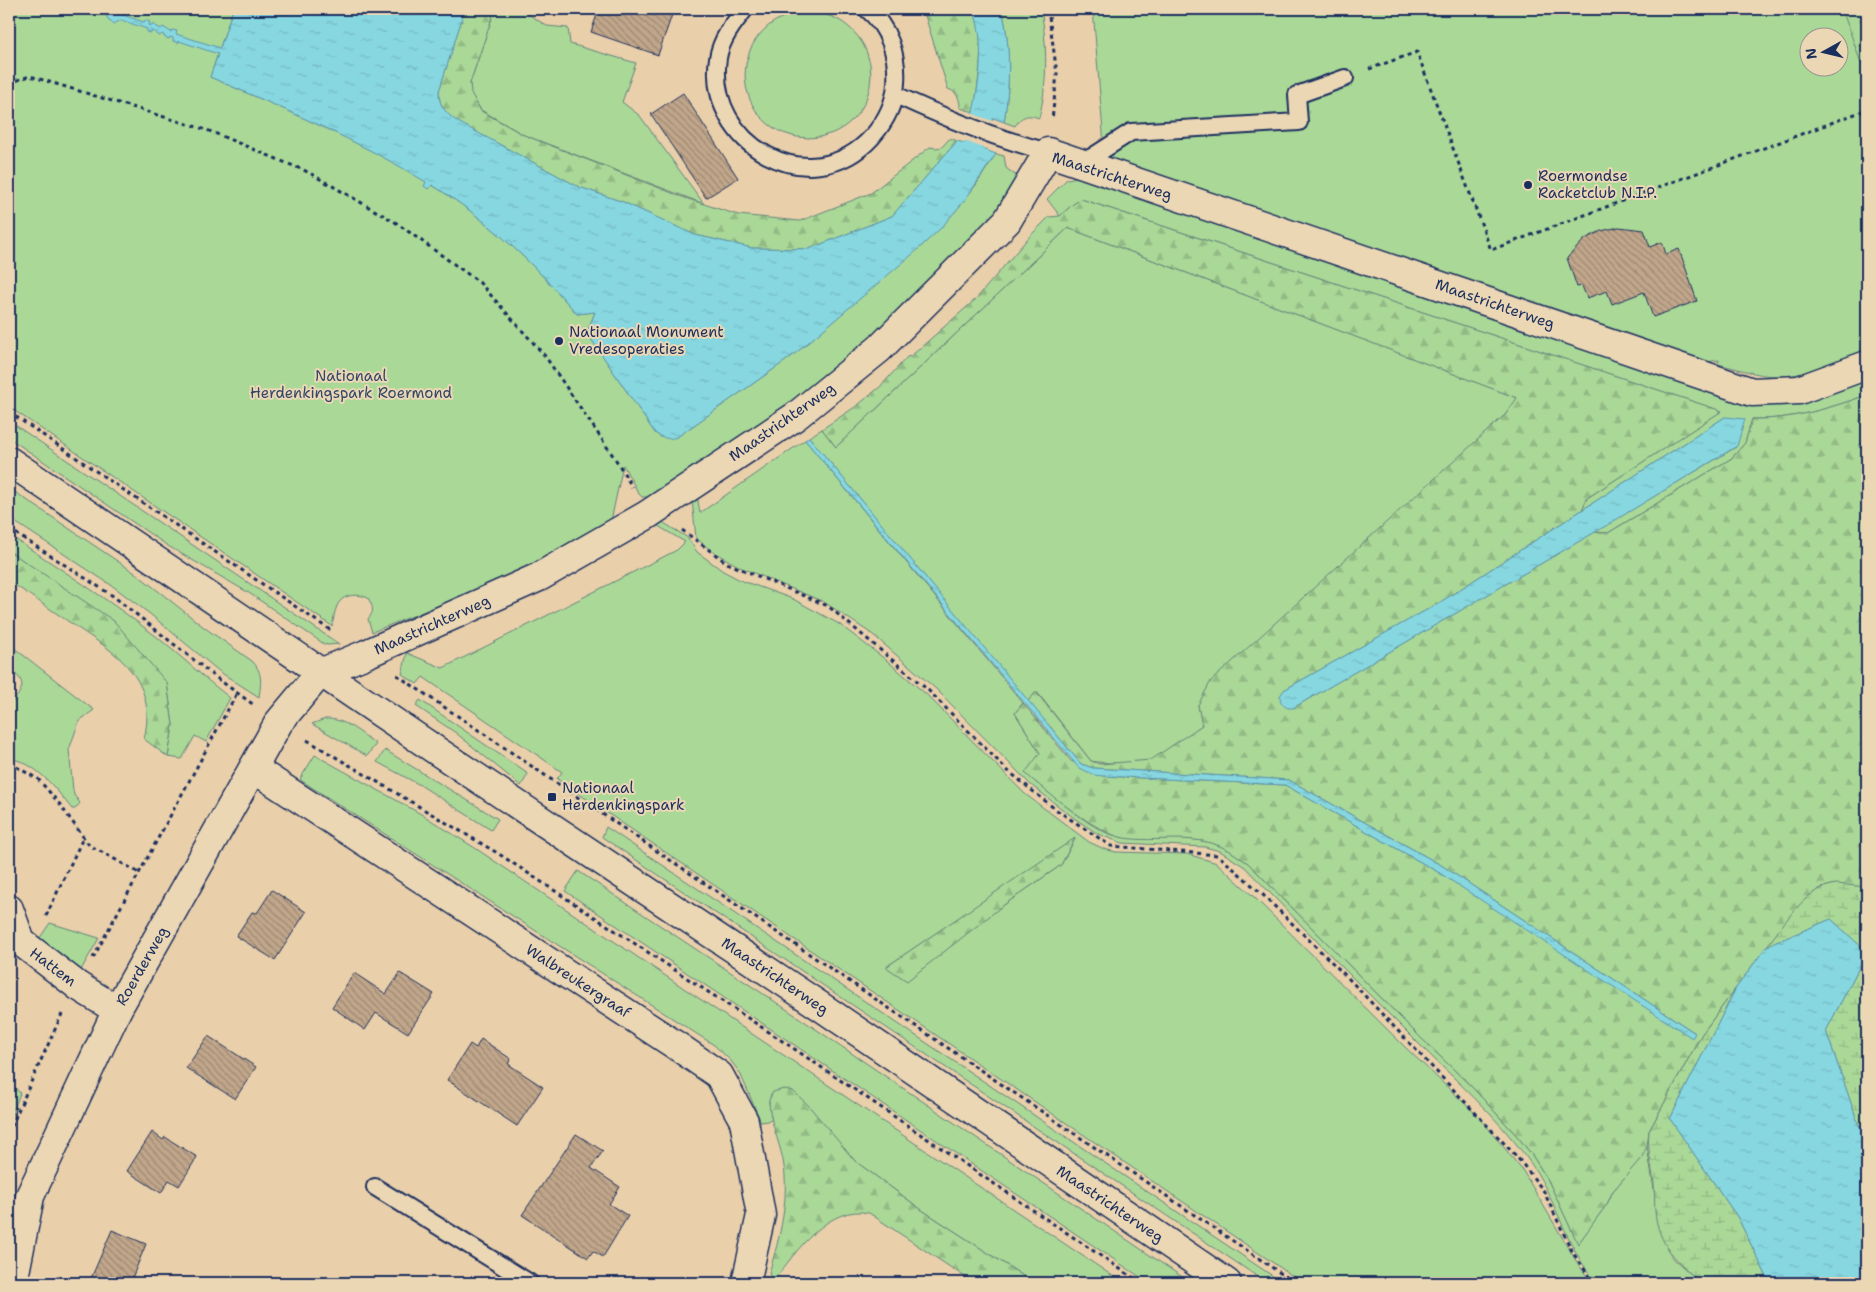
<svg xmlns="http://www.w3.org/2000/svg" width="1876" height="1292" font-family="'Shantell Sans',sans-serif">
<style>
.green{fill:#aad897;stroke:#62847a;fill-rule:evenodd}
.forest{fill:url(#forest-firs);stroke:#62847a}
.wetland{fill:url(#wetland-marsh);stroke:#62847a}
.water{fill:url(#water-ripples);stroke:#5c94ac}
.pier{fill:#e9cfaa}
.building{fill:url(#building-back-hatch);stroke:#1b2f5e}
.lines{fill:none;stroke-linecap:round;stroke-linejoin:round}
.service-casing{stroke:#1b2f5e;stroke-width:20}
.minor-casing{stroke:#1b2f5e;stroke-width:31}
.secondary-casing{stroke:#1b2f5e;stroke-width:31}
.path{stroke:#1b2f5e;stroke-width:3;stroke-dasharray:4 4;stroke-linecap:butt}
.service{stroke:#ecd7b5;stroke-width:16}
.minor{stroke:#ecd7b5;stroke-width:28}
.secondary{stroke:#ecd7b5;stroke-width:28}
.poi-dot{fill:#1b2f5e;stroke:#ecd7b5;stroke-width:2}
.labels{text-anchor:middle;stroke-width:4;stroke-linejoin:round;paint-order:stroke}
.street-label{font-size:15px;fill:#1b2f5e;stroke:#ecd7b5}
.poi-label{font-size:15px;fill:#1b2f5e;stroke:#ecd7b5;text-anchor:start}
.park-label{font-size:15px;fill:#304867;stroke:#ecd7b5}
</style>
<defs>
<pattern id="forest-firs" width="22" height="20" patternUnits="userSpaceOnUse" patternTransform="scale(1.25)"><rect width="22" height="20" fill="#aad897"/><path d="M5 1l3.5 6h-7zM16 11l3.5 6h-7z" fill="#92ba85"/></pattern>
<pattern id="wetland-marsh" width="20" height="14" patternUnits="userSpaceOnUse" patternTransform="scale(1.25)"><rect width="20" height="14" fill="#aad897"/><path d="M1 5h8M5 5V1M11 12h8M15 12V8" fill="none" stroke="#92ba85"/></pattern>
<pattern id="water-ripples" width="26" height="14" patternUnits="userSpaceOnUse" patternTransform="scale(1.25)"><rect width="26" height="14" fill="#87d7e0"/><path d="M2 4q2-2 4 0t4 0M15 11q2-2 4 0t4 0" fill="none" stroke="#74b9c3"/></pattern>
<pattern id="building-back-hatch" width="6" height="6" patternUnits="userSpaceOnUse" patternTransform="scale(1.25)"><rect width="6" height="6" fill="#c1a68a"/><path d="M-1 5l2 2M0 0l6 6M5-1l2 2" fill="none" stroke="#9c8874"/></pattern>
</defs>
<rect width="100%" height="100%" fill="#e9cfaa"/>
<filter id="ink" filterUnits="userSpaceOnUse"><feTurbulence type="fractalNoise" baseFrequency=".02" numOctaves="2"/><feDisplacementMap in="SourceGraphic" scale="10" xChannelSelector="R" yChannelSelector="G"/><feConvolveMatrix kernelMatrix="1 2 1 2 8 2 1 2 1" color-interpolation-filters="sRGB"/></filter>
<g filter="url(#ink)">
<!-- green -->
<g class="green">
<path d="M9 9H233L210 77C284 109 358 140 427 182L429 189 432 185C488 219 535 265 577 314L595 312 587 333 655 433 661 437H677L791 357 927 241 953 214 976 185 996 154 1004 156 1006 168 1015 175 1016 174 1019 181 995 219 898 317 799 396 719 452 649 497H642L639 494 623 465 611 521C538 568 453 600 372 632L368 619C375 611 373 607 368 598 358 593 342 594 337 606 334 612 334 619 332 626L9 407Z"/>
<polygon points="495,9 520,9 547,26 568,28 570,44 636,63 622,102 640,116 704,204 524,135 481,110 470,93 470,83"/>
<path d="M1002 9H1041C1047 45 1048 82 1039 118 1028 114 1022 115 1015 126L1004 122C1010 83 1011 47 1002 9Z"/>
<path d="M1093 9H1867V350C1841 359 1814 373 1786 376 1764 378 1740 369 1718 364L1719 360 1700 363 1576 317 1122 165 1105 157ZM1808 38H1838V68H1808Z"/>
<circle cx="808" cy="75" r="63"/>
<path d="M1082 176 1759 397 1867 368V395C1830 408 1792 420 1752 419L1745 443 1732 458 1608 533 1595 532 1736 447 1725 417 1582 510 1587 498 1721 411 1081 199 1072 205 1060 216 1047 199 1067 179Z"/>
<path d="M1068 228 1518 398 1506 414 1198 705 1202 725C1190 734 1165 754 1153 759 1141 764 1105 764 1091 761L1037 692 1028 701 809 437 822 429 836 447Z"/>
<polygon points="9,421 339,644 328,645 324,644 249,593 168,546 9,438"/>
<path d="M805 440 1023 703 1015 713 1040 753 1034 781C1053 795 1092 830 1113 835 1148 843 1189 832 1223 847 1232 851 1240 858 1248 863L1420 1037 1473 1088 1518 1137 1532 1155 1548 1180 1578 1243 1607 1204 1613 1191 1641 1157 1647 1146 1655 1196 1667 1249 1674 1259 1701 1283H1597C1565 1247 1556 1196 1527 1158 1495 1114 1453 1078 1415 1040 1357 983 1301 925 1245 867L1220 851 1205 847 1122 843 1098 834 1074 818 1031 785 936 689 872 634 824 602 742 568 710 550 696 538 692 499 697 495 700 513Z"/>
<path d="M9 488 138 575 205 628 252 661C263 672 261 683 259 697L220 672 150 614 114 587 9 518Z"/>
<path d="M659 520 688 538 697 552 723 571 740 580 793 599 839 624 885 659 926 694 1025 794 1089 842 1104 849 1116 852 1187 854 1217 863 1254 897 1406 1048 1481 1119 1523 1171 1578 1264 1592 1283H1303L557 779 562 772 423 677 417 684 402 674 407 653 443 668 677 550 685 542 653 523ZM1075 839 1061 865 1001 907 886 967Z"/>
<path d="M9 535C59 568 109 600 157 637 182 657 205 679 230 698L206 742 195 736 182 759 168 757 173 725 167 683 38 572 9 551Z"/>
<path d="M9 644 94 710 79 721 69 750 73 790 74 795 80 803 75 809H72C55 788 37 763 9 758V705C23 691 29 681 9 670Z"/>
<polygon points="420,700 528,774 521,786 456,733 416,706"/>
<path d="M325 719C345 718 360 733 376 744L367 756 312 724Z"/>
<polygon points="385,750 498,819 491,830 420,785 377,762"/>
<polygon points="315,755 421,814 475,848 1123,1283 1034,1283 922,1210 855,1161 844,1149 771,1094 769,1103 773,1120 761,1122 740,1073 731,1061 714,1045 302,781 300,779"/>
<polygon points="606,827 1283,1283 1267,1283 602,837"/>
<polygon points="578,871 792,1013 1191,1283 1149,1283 565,891"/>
<polygon points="50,923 99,938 81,970 56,955 39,939"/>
<polygon points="9,1081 20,1093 9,1123"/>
</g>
<!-- forest -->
<g class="forest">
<path d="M465 9H495L470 83 471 93 481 111 524 135 685 198 738 215 800 221 871 193 930 147 936 148 942 147 950 138 957 141 892 216 809 249 752 248 695 235 623 202 579 187 457 122C447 114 438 106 439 91Z"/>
<path d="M923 9H973C987 41 978 79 974 112L960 108C960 98 957 92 948 89Z"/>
<polygon points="1842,9 1867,9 1867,80"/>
<path d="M1081 199 1722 411 1587 498 1582 510 1439 603 1284 690 1293 708 1595 532 1608 533 1732 458 1745 443 1752 419C1792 420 1830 408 1867 395V887L1831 885 1819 889 1808 897 1767 946 1702 1034 1649 1131 1647 1146 1642 1157 1613 1191 1607 1204 1578 1244 1548 1180 1532 1155 1518 1137 1473 1088 1420 1037 1248 863C1240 858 1232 851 1222 847 1191 833 1156 843 1124 838 1098 834 1045 791 1025 773L1040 753 1015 713 1023 703 1071 761 1103 776 1285 785 1438 872 1695 1033 1441 865 1289 780 1093 768 1081 764 1028 701 1036 692 1091 761 1100 764 1151 760 1202 725 1198 705 1211 681 1506 414 1517 398 1068 228 836 447 822 429 858 405 881 386 907 357 911 356 976 299 1029 237 1049 217 1060 216 1072 205Z"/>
<path d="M9 551 114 621 167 683 173 725 168 757 144 739C154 698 138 671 106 647L9 581Z"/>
<polygon points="1075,838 1061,865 1001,907 907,981 886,967"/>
<path d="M784 1089 793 1091 808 1105 855 1161 922 1210 1034 1283H974L869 1213C829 1204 795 1252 774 1281L771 1278 769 1273C780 1237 790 1198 783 1160 779 1140 769 1120 769 1100L773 1092Z"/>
</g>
<!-- wetland -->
<g class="wetland">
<path d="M1836 884 1867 887V952L1831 919 1767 946C1785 923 1805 888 1836 884Z"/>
<polygon points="1867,952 1867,1131 1859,1126 1826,1031"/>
<path d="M1736 988 1670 1119 1738 1218 1770 1283H1701C1677 1261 1658 1245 1655 1211 1654 1202 1655 1193 1654 1184 1652 1166 1647 1150 1649 1131L1702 1034Z"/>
</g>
<!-- water -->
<g class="water">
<path d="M113 9 119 10 123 15 144 22 145 20 150 22 149 25 152 26 153 24 161 29 163 27 171 32 172 30 177 31 176 34 220 48 233 9H465L439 91C438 106 447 114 458 122L579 187 623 202 695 235 752 248 809 249 892 216 957 141 965 143C976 104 989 48 973 9H1002C1011 47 1010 83 1004 122L993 118 983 149 996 154 965 200 941 228 914 253 791 357 677 437C668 440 662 438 655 433L587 333 595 312 577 314C535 265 488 219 432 185L428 189 424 186 426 182C358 140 284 109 210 77L218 54 179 41 178 43 173 41V38L170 37 169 39 164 37V35L162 34 160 36 152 31 151 33 147 32V29L121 20 114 24 107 18V13Z"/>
<path d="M1725 417 1745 419 1737 446 1609 524 1293 708C1285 709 1280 704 1280 696L1284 690 1439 603Z"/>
<polygon points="809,437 1081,764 1093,768 1289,780 1441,865 1695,1033 1692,1038 1438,872 1285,785 1103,776 1094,775 1078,767 805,440"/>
<polygon points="1831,919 1867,952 1826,1031 1859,1126 1867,1131 1867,1283 1770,1283 1738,1218 1670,1119 1736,988 1767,946"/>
</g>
<!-- pier -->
<polygon class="pier" points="971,113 995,122 986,147 997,151 999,154 957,138 964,140"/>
<!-- building -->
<g class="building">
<polygon points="599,9 674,9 658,55 591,32"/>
<polygon points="683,93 738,178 706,198 651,114"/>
<polygon points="1619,227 1644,230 1650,247 1662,242 1666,254 1679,249 1697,301 1653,317 1644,292 1612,304 1607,291 1587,298 1582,286 1577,287 1567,258 1585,239 1601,231"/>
<polygon points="272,890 306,912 275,960 236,936 252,912 257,913"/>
<polygon points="354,973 386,994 400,973 434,994 408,1033 376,1013 365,1030 332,1007"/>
<polygon points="208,1036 256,1067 235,1099 186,1068"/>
<polygon points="481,1039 511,1059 508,1064 543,1087 517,1126 447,1080 470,1044 476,1048"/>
<polygon points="152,1132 163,1140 165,1137 197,1157 179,1186 169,1180 161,1193 127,1171"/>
<polygon points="576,1134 603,1151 591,1168 620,1187 609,1204 628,1216 603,1257 593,1251 588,1258 522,1215"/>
<polygon points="112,1230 146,1244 130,1283 89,1283"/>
</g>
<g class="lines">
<defs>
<g id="service">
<path d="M745 9C734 23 721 39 718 58 705 145 811 204 872 137 885 122 895 104 896 83 898 56 889 27 867 9"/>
<path d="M896 95C945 118 995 138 1048 152"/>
<polyline points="1081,164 1131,132 1299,122 1297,95 1345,78"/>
<polyline points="375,1187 530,1283"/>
</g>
<g id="minor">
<polyline points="254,769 680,1048 719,1075 744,1121 761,1215 746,1283"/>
<polyline points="9,909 21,942 78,986 117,1010"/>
<polyline points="13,1283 30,1196 117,1010 279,722 320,673 366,654 539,577 647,515 796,416 879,349 1007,221 1048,152 1752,392 1799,390 1867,365"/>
</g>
<polyline id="secondary" points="9,461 434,749 820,1006 1227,1283"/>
</defs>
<!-- service casing -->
<use href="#service" class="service-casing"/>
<!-- minor casing -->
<use href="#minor" class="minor-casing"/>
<!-- secondary casing -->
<use href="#secondary" class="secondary-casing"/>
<!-- path -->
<g class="path">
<polyline points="1048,9 1057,74 1052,120"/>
<polyline points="1369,69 1417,52 1491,250 1863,111"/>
<polyline points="9,83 30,76 207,130 308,172 395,222 479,282 545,356 618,463 632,487"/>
<polyline points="9,412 333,632"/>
<polyline points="9,529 113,596 218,679 254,705"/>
<polyline points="682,530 727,563 828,606 928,690 1007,770 1055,809 1111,846 1218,855 1261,893 1348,978 1517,1157 1543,1190 1573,1253 1594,1283"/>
<polyline points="397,675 1295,1283"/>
<polyline points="307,740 499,854 778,1038 1141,1283"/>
<polyline points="9,765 13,765 38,779 58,802 89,845 136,871 139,875"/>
<polyline points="46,916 83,838"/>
<polyline points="93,958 237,693"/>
<polyline points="9,1134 17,1113 62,1014"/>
</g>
<!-- service -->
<use href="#service" class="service"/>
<!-- minor -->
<use href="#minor" class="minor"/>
<!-- secondary -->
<use href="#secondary" class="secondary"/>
</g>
</g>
<!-- markers -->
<g class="poi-dot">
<circle cx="1528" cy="185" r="5"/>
<circle cx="559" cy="341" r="5"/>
<rect x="547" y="792" width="10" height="10" rx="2.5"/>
</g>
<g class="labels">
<!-- street labels -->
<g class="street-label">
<text transform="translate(1112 176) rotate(18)" y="5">Maastrichterweg</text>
<text transform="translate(1495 304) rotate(19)" y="5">Maastrichterweg</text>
<text transform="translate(782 422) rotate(-35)" y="5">Maastrichterweg</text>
<text transform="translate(432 625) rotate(-24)" y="5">Maastrichterweg</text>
<text transform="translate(142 966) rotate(-60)" y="5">Roerderweg</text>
<text transform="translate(53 967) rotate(37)" y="5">Hattem</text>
<text transform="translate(775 976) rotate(34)" y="5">Maastrichterweg</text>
<text transform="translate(578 981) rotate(33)" y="5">Walbreukergraaf</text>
<text transform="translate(1110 1204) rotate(34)" y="5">Maastrichterweg</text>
</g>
<!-- poi labels -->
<g class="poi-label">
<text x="1538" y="181">Roermondse<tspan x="1538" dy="17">Racketclub N.I.P.</tspan></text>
<text x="569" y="337">Nationaal Monument<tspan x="569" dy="17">Vredesoperaties</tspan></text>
<text x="562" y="793">Nationaal<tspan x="562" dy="17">Herdenkingspark</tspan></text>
</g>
<!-- park labels -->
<g class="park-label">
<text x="351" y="381">Nationaal<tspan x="351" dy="17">Herdenkingspark Roermond</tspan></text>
</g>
</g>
<!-- margin -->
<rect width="1876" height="1292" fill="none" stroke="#ecd7b5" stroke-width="30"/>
<rect x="15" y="15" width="1846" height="1262" fill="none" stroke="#1b2f5e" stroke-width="2" filter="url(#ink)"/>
<!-- north arrow -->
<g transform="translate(1824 52) rotate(262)"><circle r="24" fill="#ecd7b5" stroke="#989492"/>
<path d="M0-4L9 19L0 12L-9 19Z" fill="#1b2f5e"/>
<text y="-8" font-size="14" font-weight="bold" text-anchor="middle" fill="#1b2f5e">N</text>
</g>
</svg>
